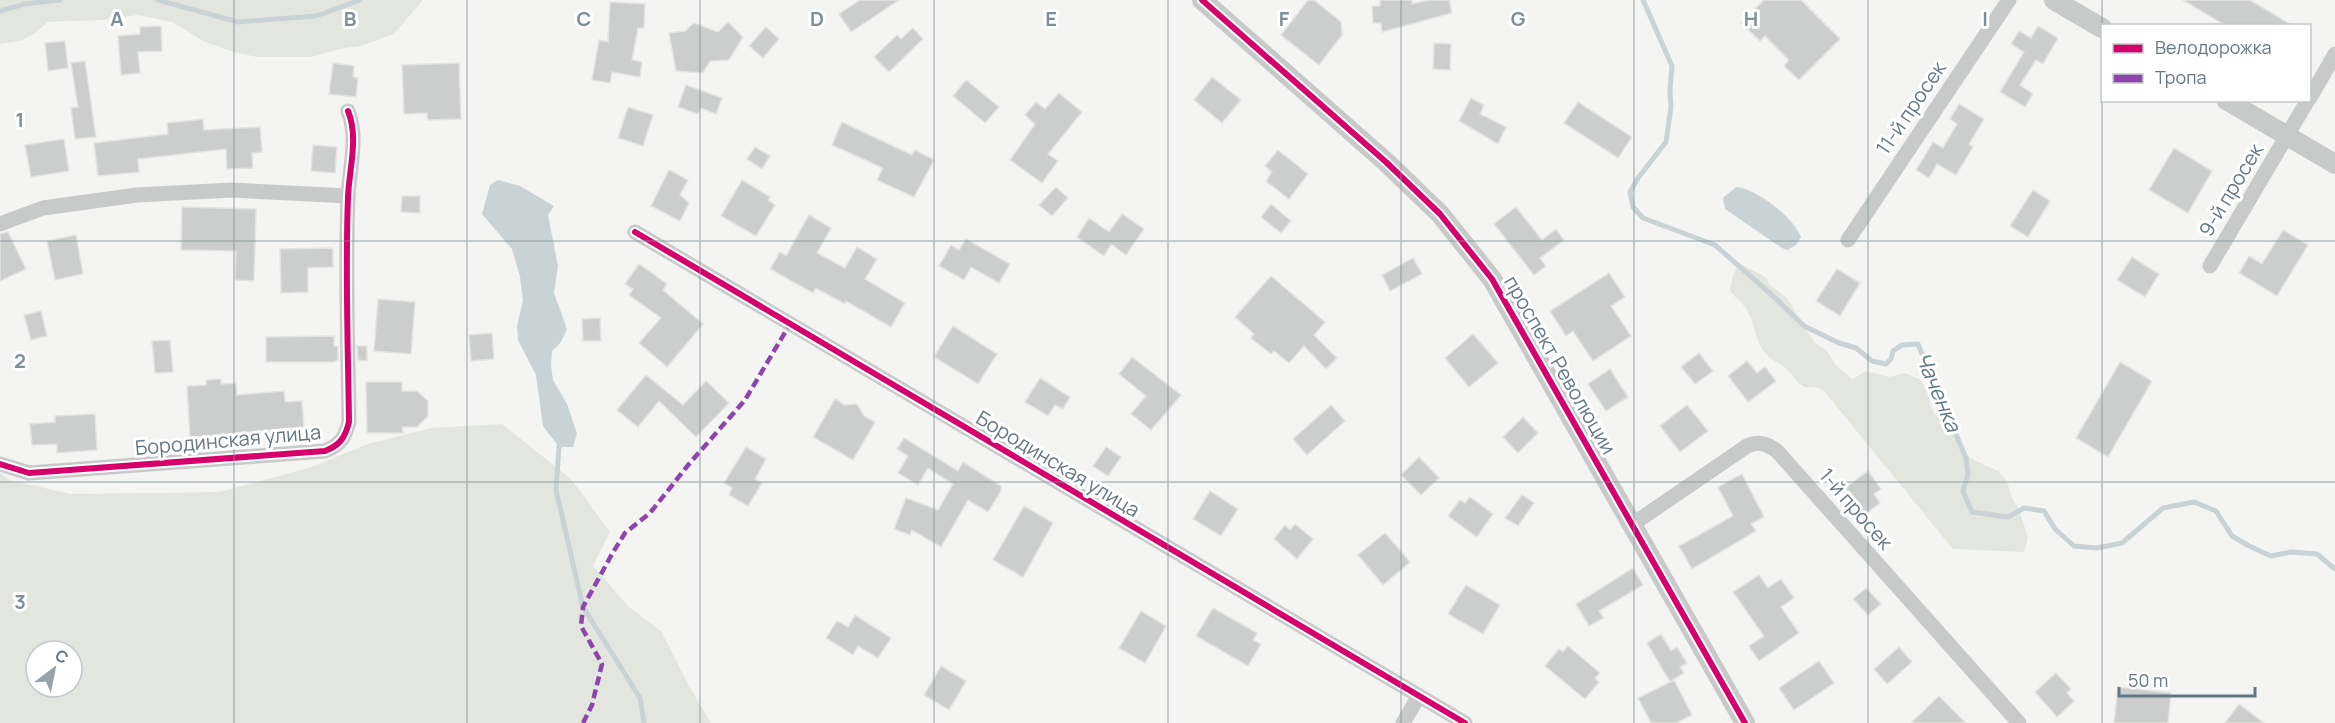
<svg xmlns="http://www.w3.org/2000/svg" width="2335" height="723" font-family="Manrope,sans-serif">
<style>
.green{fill:#e3e6df;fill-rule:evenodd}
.water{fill:#c9d3d5}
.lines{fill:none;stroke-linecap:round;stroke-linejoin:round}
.stream{stroke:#c9d3d5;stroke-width:5}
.building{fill:#cccecd;stroke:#e3e3e2;stroke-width:1.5}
.minor{stroke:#c8caca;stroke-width:15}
.tertiary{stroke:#c8caca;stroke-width:20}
.quiet{stroke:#8e44ad;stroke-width:4.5;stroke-dasharray:9 4.5;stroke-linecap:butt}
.cycleway-casing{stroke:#fff;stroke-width:10}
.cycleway{stroke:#d6006c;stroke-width:6}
.grid{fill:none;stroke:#7f8f98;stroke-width:1.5;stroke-opacity:0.55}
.labels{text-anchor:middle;stroke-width:6;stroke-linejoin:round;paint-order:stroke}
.street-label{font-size:20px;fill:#637783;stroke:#fff}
.water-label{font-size:21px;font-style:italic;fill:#5e7a81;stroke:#fff}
.grid-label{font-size:20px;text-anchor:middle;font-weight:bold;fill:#7f8f98;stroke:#fff;stroke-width:6;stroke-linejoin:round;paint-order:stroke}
</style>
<rect width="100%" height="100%" fill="#f4f4f2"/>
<!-- green -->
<g class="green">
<polygon points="0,0 423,0 394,34 361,46 344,48 311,57 257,57 237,53 205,42 172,22 138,15 101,20 48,22 35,33 20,41 0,44"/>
<path d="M1745 266 1767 278 1769 284 1787 298 1814 342 1827 351 1835 364 1852 379 1866 371 1889 377 1905 373 1919 379 1924 384 1934 414 1951 427 1966 453 1970 458 1998 471 2007 481 2011 496 2019 509 2028 538 2024 552 1953 549 1823 390 1816 387C1799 391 1797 378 1786 369 1781 363 1772 361 1767 355 1755 343 1756 326 1748 312 1744 303 1735 299 1730 290L1733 275 1737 268Z"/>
<path d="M502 424 571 479 610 532 593 566 629 607 661 631 689 686 711 723H0V473L9 480 71 494 219 492 309 468 368 444 431 428ZM36 651H72V687H36Z"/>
</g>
<!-- water -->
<g class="water">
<polygon points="498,180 520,186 554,206 548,215 558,266 554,293 567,329 561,342 552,351 551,366 553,380 567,404 577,434 573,447 559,447 543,426 536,375 518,340 517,326 523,300 520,277 512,249 482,214 490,185"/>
<path d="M1736 187C1756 188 1794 218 1801 237L1796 245 1787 250 1782 248 1725 209 1723 198Z"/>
</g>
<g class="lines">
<!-- stream -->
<g class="stream">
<polyline points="158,0 238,22 316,16 360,0"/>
<polyline points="1643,0 1672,66 1670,91 1671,107 1666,142 1638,178 1630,192 1633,207 1643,218 1715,245 1773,296 1804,326 1839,343 1856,348 1872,361 1886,364 1891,359 1893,351 1902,345 1918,344 1966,458 1968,474 1963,491 1972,512 2008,517 2024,508 2044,511 2055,529 2074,546 2097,548 2122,543 2163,508 2194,502 2216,511 2232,536 2249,546 2271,556 2291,552 2317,554 2335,569"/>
<polyline points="0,11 24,4 60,0"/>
<polyline points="559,447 556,490 583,607 640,698 644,723"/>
</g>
</g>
<!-- building -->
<g class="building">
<polygon points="860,0 899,0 851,32 839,14"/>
<polygon points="1308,0 1314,0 1341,22 1342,35 1319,65 1281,35"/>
<polygon points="1380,0 1412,0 1412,4 1429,0 1449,0 1452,13 1382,32 1381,23 1373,23 1372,6 1380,6"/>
<polygon points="1764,0 1801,0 1840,39 1799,80 1784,66 1789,60 1765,36 1760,41 1741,23"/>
<polygon points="2183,0 2250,0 2293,26 2226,26"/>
<polygon points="610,2 645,4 644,28 638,28 632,60 642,62 640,77 612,72 610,83 592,80 599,40 608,42"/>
<polygon points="728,22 743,37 729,60 710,61 703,73 676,71 669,33 685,31 694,23 718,32"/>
<polygon points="161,26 162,51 138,52 140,73 121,75 118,36 140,34 140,27"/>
<polygon points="2038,26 2058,38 2043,64 2036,60 2020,85 2033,94 2025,107 2000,92 2024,52 2011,44 2019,31 2031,38"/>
<polygon points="766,27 779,39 763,58 749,46"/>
<polygon points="913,28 923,39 889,72 874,57 897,35 901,39"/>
<polygon points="65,41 68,68 48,71 45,43"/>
<polygon points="1434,43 1451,44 1450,70 1433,69"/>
<polygon points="85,61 96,137 75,139 71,108 78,107 71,63"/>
<polygon points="333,63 354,66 353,77 358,78 356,97 329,94"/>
<polygon points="459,63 461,119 428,120 427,113 404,114 402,65"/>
<polygon points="1212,77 1241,100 1222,123 1194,100"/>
<polygon points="966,80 999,107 985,123 953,96"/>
<polygon points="686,85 722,98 716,114 701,108 698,114 678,107"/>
<polygon points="1059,93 1082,112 1048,154 1058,161 1042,183 1010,160 1035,124 1025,115 1036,102 1045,109"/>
<polygon points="1471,98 1484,105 1480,114 1506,127 1498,144 1459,121"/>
<polygon points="1578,102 1632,137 1618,158 1564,123"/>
<polygon points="1959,104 1984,119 1969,144 1973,147 1956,175 1937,164 1929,178 1916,170 1933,142 1943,148 1957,124 1950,119"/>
<polygon points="628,107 653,115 643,146 618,138"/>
<polygon points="203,119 204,130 260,127 262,152 252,153 253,168 227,169 226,149 138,159 139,172 98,176 94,143 168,134 167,123"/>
<polygon points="842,122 912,155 915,150 934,160 914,197 877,180 883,168 832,145"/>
<polygon points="64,139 69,171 31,177 25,145"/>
<polygon points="313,145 337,147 335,173 311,171"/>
<polygon points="755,147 770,156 762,169 747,159"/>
<polygon points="2174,148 2212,171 2188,213 2149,190"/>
<polygon points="1278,150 1308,174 1289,199 1266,181 1272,172 1265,166"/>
<polygon points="669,170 688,180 680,195 689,203 680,221 651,206"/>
<polygon points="742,180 770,197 768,200 775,205 756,236 721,216"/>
<polygon points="1056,187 1068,198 1052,216 1039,205"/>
<polygon points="2033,190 2050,201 2028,237 2010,226"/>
<polygon points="402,196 420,196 420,213 401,212"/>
<polygon points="1271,204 1291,221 1281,233 1261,217"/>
<polygon points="182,207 256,209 254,281 235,280 236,251 181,250"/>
<polygon points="1516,207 1542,240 1556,229 1564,240 1540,258 1546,266 1534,275 1494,224"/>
<polygon points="1122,214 1144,229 1126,255 1111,244 1104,256 1077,237 1089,218 1109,232"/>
<polygon points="809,215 831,228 817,253 845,268 857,247 877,259 865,279 905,303 891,327 846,301 845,304 816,288 813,293 770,269 780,252 786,256"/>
<polygon points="2283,230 2308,245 2277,296 2239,273 2249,256 2262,264"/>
<polygon points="8,232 26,269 0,281 0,234"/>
<polygon points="76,235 83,274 55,280 47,241"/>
<polygon points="966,239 1010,264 999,283 971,267 964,280 939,266 951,245 959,250"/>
<polygon points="333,248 333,267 308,268 308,292 281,293 280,249"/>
<polygon points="2132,257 2159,274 2145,297 2117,280"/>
<polygon points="1413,258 1422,274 1390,291 1382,275"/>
<polygon points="639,264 667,284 663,290 703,324 667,367 639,343 661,318 629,295 633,289 625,284"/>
<polygon points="1837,269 1860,283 1840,316 1816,301"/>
<polygon points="1609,273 1625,297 1611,306 1631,336 1593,361 1573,331 1566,336 1550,311"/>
<polygon points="1271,276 1325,322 1314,335 1337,358 1326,369 1304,346 1289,363 1274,351 1271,354 1251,338 1254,334 1235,317"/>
<polygon points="378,299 415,302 411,354 374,351"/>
<polygon points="41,311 47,336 31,340 24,315"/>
<polygon points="600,318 601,341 583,341 582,319"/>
<polygon points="953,326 997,354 978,384 934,357"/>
<polygon points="492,333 494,359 471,361 469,335"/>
<polygon points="1473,334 1498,363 1469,387 1445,358"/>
<polygon points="334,336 334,346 338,346 338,360 334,362 266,362 266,337"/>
<polygon points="170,340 173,372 155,373 152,341"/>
<polygon points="357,346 367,346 367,361 358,360"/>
<polygon points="1699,353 1713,371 1695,384 1681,367"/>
<polygon points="1132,357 1181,395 1151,430 1131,414 1146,396 1119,374"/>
<polygon points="1747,361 1757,373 1765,367 1776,381 1748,402 1728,376"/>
<polygon points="2120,362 2152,381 2108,457 2076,438"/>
<polygon points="1610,369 1628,397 1606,411 1588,384"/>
<polygon points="646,375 683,405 706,381 729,403 696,437 659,401 638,427 617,410"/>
<polygon points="1040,378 1070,397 1063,409 1055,405 1048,416 1025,402"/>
<polygon points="221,379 221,384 236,383 237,395 284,391 285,402 302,401 304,427 239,433 239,435 190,438 187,386 206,385 206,380"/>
<polygon points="366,382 402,382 402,391 417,391 428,401 428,416 417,427 402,427 403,433 367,433"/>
<polygon points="835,399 845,405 857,404 864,416 875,422 853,460 813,437"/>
<polygon points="1331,405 1345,421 1307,455 1293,439"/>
<polygon points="1687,405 1708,431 1680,452 1660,426"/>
<polygon points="95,414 97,450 57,453 57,444 32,445 30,424 55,422 55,416"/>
<polygon points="1523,417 1538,433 1518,453 1503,437"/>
<polygon points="904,438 958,471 963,462 1001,486 1001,491 988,512 968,500 941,547 912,530 910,535 894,529 906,498 938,510 953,484 928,468 918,485 898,473 908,456 897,449"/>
<polygon points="746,447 766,459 755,479 762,483 748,506 729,495 732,488 724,483"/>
<polygon points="1106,447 1121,457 1108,476 1093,466"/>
<polygon points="1419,457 1439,478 1421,495 1401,475"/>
<polygon points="1868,471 1881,489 1874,494 1880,503 1864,515 1845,488"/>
<polygon points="1742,474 1764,517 1751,524 1756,531 1692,569 1679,546 1733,516 1718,487"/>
<polygon points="1210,491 1238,509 1221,536 1193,519"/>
<polygon points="1522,495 1534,503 1518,526 1505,518"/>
<polygon points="1470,497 1493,514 1477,537 1448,516 1460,500 1465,503"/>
<polygon points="1024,506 1053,523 1023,577 993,560"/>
<polygon points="1295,524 1313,539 1297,559 1274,539 1285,525 1290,530"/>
<polygon points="1385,533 1410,562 1383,585 1358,555"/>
<polygon points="1633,568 1643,585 1599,611 1604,618 1589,626 1576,604"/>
<polygon points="1759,575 1768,588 1781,579 1794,598 1781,607 1799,633 1759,661 1749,646 1764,636 1733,592"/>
<polygon points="1466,585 1500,605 1483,634 1448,614"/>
<polygon points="1866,588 1881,604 1868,615 1853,599"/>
<polygon points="1213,608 1257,633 1253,640 1261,644 1248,666 1196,636"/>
<polygon points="1141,611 1166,626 1145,663 1119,648"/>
<polygon points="855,615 891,638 878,658 858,646 853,655 826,638 837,621 848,627"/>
<polygon points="1661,634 1671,651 1677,647 1687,663 1680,667 1684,673 1670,682 1647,643"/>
<polygon points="1568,646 1600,673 1595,678 1599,682 1585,699 1545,666 1559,649 1563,652"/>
<polygon points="1899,647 1912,662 1887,684 1874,669"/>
<polygon points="1819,661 1834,683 1794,710 1779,688"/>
<polygon points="941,666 966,681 949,710 924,695"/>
<polygon points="2056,673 2071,689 2067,693 2074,701 2057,717 2035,692"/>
<polygon points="1674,680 1692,715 1676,723 1651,723 1638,698"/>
<polygon points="2118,687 2171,693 2168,723 2114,723"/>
<polygon points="1939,696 1966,723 1911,723"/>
<polygon points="2239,704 2264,723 2225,723"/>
</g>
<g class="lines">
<!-- minor -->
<g class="minor">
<polyline points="2310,98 2335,54"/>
<polyline points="0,224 43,208 137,195 232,190 348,196"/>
<polyline points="635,232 1465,723"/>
<polyline points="1848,240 2009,0"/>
<polyline points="2210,266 2308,100"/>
<path d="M0 464 29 473 325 451C340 445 345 438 349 422 348 347 345 272 348 197 349 169 359 138 348 111"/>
<path d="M1633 524 1747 446C1759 441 1766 443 1777 451L2019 723"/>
<polyline points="1403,723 1419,696"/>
</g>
<!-- tertiary -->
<g class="tertiary">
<polyline points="1202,0 1386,162 1440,214 1492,279 1745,723"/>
<polyline points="2054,0 2102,28"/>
<polyline points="2226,100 2335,164"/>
</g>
<!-- quiet -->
<polyline class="quiet" points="583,723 592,705 602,664 581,626 583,607 612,554 625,533 650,513 689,464 745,400 790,324"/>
<defs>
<g id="cycleway">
<polyline points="1202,0 1386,162 1440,214 1492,279 1745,723"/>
<polyline points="635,232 1465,723"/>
<path d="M0 464 29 473 325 451C340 445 345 438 349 422 348 347 345 272 348 197 349 169 359 138 348 111"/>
</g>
</defs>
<!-- cycleway casing -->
<use href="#cycleway" class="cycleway-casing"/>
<!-- cycleway -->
<use href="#cycleway" class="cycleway"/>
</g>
<!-- grid -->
<path class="grid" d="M234 0V723M467 0V723M700 0V723M934 0V723M1168 0V723M1401 0V723M1634 0V723M1868 0V723M2102 0V723M0 241H2335M0 482H2335"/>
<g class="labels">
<!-- street labels -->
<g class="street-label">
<text transform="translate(1911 108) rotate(-56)" y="7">11-й просек</text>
<text transform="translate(2231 190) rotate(-59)" y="7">9-й просек</text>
<text transform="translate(1560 365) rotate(60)" y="7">проспект Революции</text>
<text transform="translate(228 440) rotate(-5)" y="7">Бородинская улица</text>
<text transform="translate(1058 464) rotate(31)" y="7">Бородинская улица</text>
<text transform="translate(1856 509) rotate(49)" y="7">1-й просек</text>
</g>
<!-- water labels -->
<g class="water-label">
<text transform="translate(1938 392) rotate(67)" y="7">Чаченка</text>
</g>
</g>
<g class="grid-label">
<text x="117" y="26">A</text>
<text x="350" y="26">B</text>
<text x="584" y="26">C</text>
<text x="817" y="26">D</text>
<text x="1051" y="26">E</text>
<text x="1284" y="26">F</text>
<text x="1518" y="26">G</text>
<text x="1751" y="26">H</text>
<text x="1985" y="26">I</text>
<text x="20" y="127">1</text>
<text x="20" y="368">2</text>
<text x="20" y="609">3</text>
</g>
<!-- legend -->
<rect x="2101" y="24" width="210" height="78" fill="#ffffff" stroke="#c1c9cd" stroke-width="1.5"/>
<rect x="2113" y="44" width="30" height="9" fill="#d6006c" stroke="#c1c9cd" stroke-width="1.5"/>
<text x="2155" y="54" font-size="18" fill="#637783">Велодорожка</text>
<rect x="2113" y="74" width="30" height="9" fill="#8e44ad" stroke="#c1c9cd" stroke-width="1.5"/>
<text x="2155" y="84" font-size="18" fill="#637783">Тропа</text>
<!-- north arrow -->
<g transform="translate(54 669) rotate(32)"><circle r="28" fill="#ffffff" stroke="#c1c9cd" stroke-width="1.5"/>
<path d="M0-4.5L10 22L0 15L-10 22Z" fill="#96a3aa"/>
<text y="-9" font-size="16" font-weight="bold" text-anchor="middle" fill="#637783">С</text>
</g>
<!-- scale -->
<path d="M2119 687v9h136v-9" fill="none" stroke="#637783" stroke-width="3"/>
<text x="2128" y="687" font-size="18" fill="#637783" stroke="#ffffff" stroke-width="4.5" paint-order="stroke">50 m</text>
</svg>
